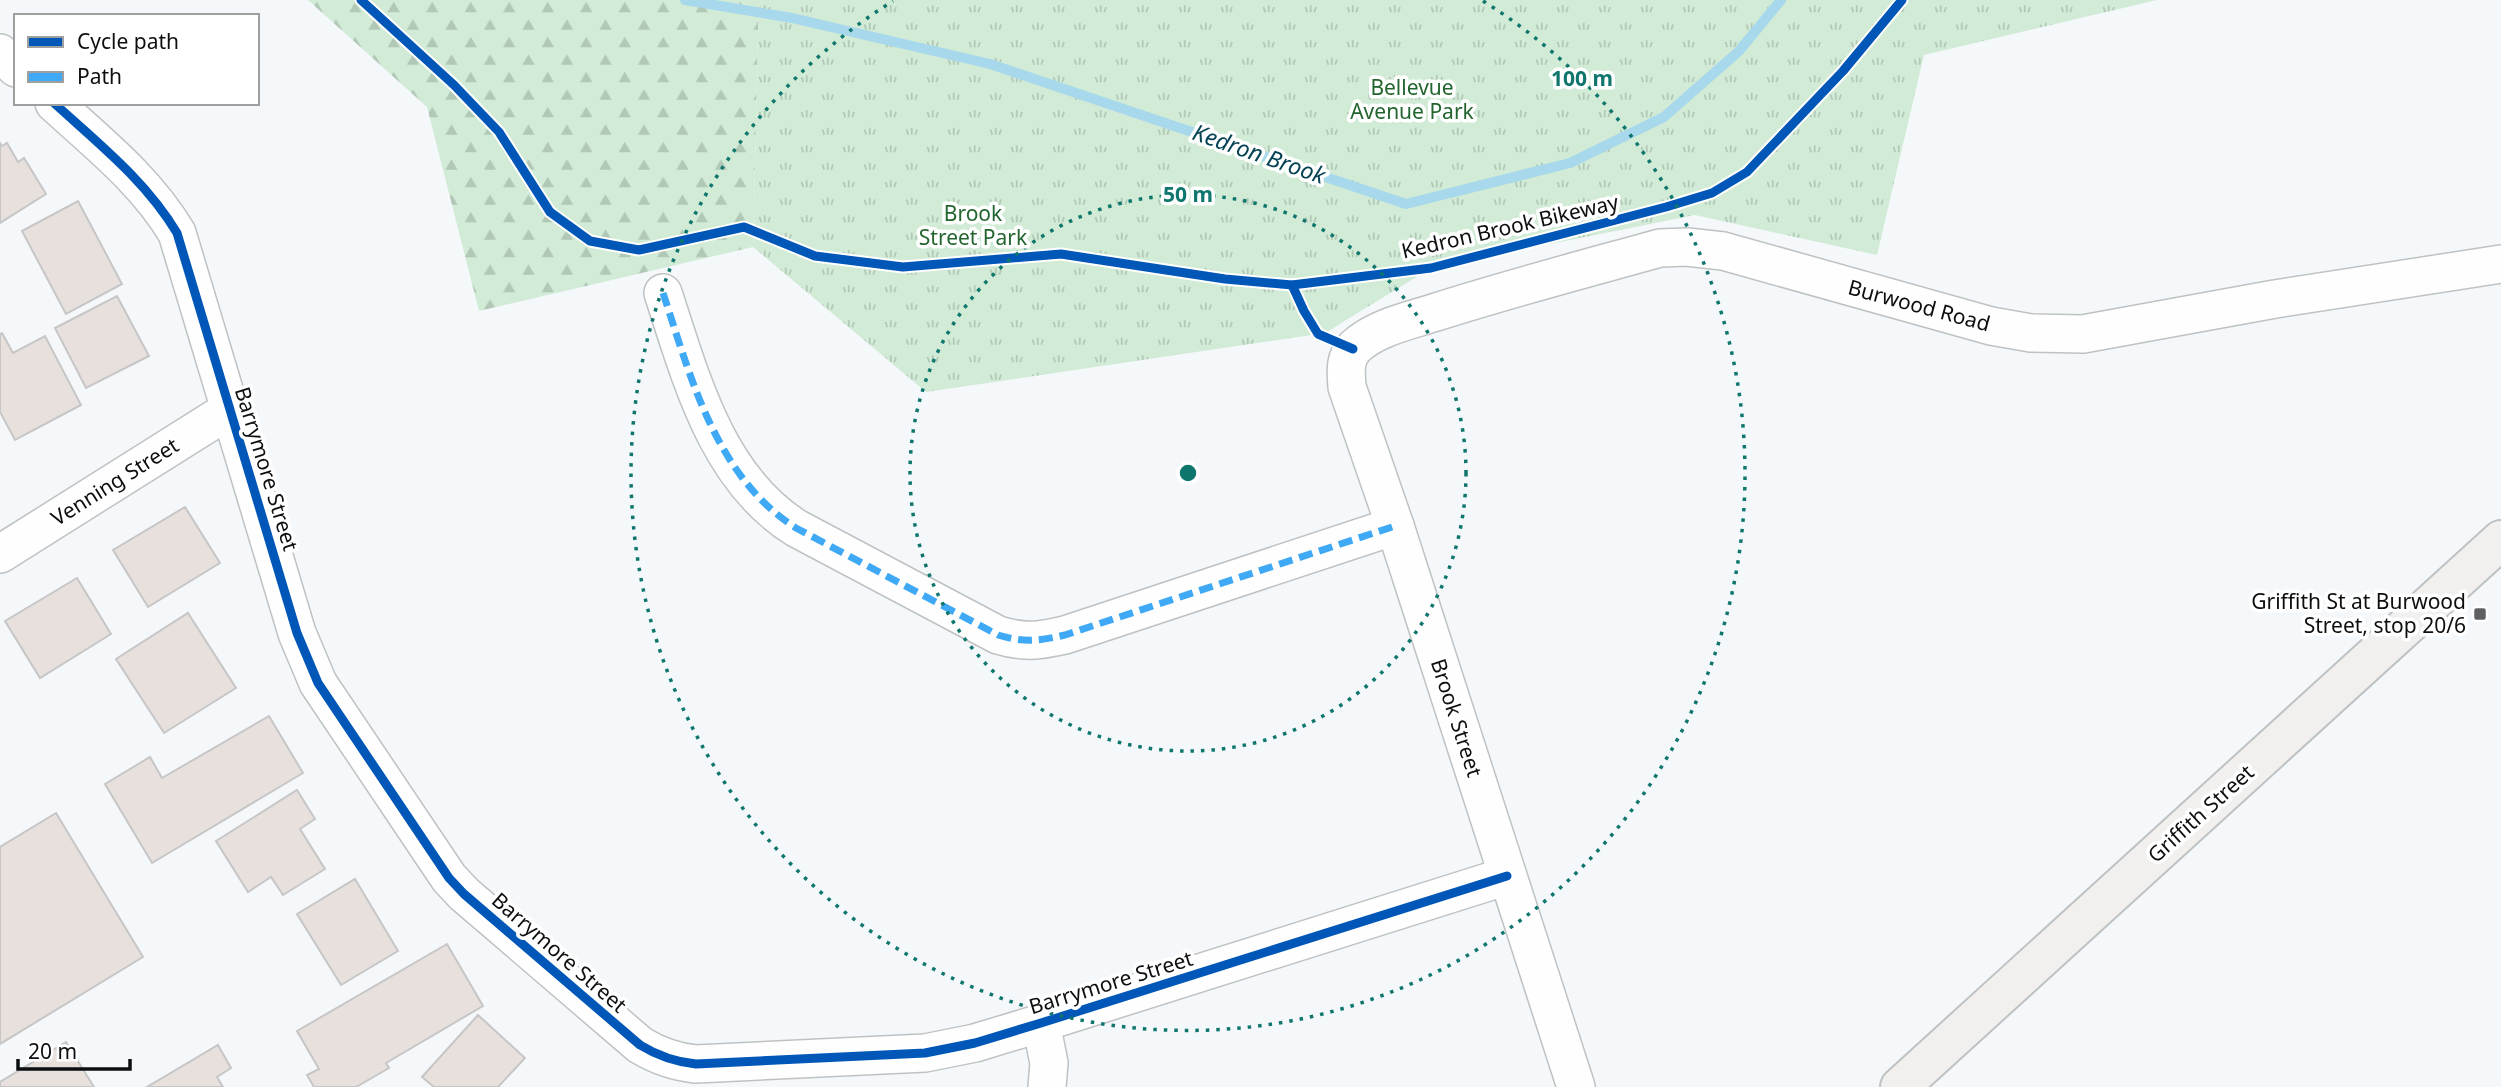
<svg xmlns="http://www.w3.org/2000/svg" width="2501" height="1087" font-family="'Noto Sans',sans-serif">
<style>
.forest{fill:url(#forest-firs)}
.park{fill:url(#park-tufts)}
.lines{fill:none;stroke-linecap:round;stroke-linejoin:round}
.stream{stroke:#a7d8ec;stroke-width:10}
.building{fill:#e7e0dd;stroke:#c6c6c7;stroke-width:2}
.street-casing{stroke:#bfc2c3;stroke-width:40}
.secondary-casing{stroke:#bfc2c3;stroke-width:42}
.street{stroke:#fefefe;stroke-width:37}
.secondary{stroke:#f1f0ee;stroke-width:38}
.quiet{stroke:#3fa9f5;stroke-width:7;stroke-dasharray:14 7;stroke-linecap:butt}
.cycleway-casing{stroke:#fff;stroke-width:13}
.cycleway{stroke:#0057b8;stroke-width:9}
.ring{fill:none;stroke:#0f766e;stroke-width:3.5;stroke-dasharray:3.5 7}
.poi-dot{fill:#5e6062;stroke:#fff;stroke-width:2.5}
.labels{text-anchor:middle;stroke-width:7;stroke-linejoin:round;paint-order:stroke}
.park-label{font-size:21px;fill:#23652f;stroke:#fff}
.street-label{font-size:21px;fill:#0c0e10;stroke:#fff}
.poi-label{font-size:21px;fill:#0c0e10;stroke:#fff;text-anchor:end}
.water-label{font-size:23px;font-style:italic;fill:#054355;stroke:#fff}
.centre{fill:#0f766e;stroke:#fff;stroke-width:3.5}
.ring-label{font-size:21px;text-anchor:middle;font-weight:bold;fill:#0f766e;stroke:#fff;stroke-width:7;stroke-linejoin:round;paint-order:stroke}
</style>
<defs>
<pattern id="forest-firs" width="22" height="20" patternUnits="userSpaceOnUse" patternTransform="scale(1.75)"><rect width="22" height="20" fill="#d1ebd6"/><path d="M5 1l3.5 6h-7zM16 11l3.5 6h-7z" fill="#b2c8b7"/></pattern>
<pattern id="park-tufts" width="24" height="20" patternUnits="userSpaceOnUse" patternTransform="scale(1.75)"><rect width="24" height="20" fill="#d1ebd6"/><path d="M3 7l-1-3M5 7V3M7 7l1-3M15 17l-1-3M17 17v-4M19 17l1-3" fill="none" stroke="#b2c8b7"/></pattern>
</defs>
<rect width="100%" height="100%" fill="#f5f8fb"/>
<!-- forest -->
<polygon class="forest" points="308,0 759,0 753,247 479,311 427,107"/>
<!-- park -->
<polygon class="park" points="759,0 2157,0 1924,55 1877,255 1695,215 1431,268 1325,333 926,392 753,247"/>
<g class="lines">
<!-- stream -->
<polyline class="stream" points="685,0 792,18 990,64 1406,204 1570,163 1664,117 1739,51 1781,0"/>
</g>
<!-- building -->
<g class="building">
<polygon points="0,143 2,146 7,143 18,162 24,158 46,194 0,223"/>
<polygon points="78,201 122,284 66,314 22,231"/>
<polygon points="117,296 149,356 86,388 55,328"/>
<polygon points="2,333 13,353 45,336 81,405 15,440 0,412 0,334"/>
<polygon points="185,507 220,563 148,607 113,550"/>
<polygon points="77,578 111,634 40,678 5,621"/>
<polygon points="188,613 236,688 164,733 116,659"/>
<polygon points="269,716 303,773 152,863 105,784 150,757 162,778"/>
<polygon points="297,790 315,819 300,829 325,869 283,895 271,877 248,892 216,841"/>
<polygon points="56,813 143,957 0,1044 0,847"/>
<polygon points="355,879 398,951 341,985 297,914"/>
<polygon points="447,944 483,1006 386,1063 389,1068 356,1087 314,1087 307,1075 319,1069 297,1031"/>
<polygon points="478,1015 525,1058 498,1087 434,1087 422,1077"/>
<polygon points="66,1042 94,1087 0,1087 0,1082"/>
<polygon points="218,1045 231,1068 217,1077 223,1087 147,1087"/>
</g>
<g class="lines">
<defs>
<g id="street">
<polyline points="0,53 16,68"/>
<path d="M54 103C99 144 146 181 177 233L297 633 318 683 449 878 464 894 640 1045C658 1056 675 1062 696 1064L925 1053 975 1043 1041 1023 1507 876"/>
<path d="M663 293C691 378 716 477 796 528L998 635C1025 643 1038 641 1065 635L1395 526"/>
<polyline points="0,554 229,410"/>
<polyline points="1041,1023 1049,1063 1047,1087"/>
<path d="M1576 1087 1395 526 1347 387C1346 372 1344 359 1355 347 1375 328 1408 321 1433 313 1508 289 1584 269 1660 248L1687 247 1723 251 1991 326 2031 333 2083 334 2275 299 2501 264"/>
</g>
<polyline id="secondary" points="1900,1087 2501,540"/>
</defs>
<!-- street casing -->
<use href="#street" class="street-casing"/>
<!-- secondary casing -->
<use href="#secondary" class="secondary-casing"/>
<!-- street -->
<use href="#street" class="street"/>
<!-- secondary -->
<use href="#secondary" class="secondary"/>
<!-- quiet -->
<path class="quiet" d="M663 293C691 378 716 477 796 528L998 635C1025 643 1038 641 1065 635L1395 526"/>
<defs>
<g id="cycleway">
<polyline points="361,0 454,85 499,132 550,212 590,241 639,250 744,227 815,256 903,267 1061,254 1225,279 1292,285 1431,268 1666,207 1712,193 1747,172 1843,71 1902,0"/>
<path d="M54 103C99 144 146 181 177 233L297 633 318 683 449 878 464 894 640 1045C658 1056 675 1062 696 1064L925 1053 975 1043 1041 1023 1507 876"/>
<polyline points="1292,285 1304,311 1318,334 1353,349"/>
</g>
</defs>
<!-- cycleway casing -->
<use href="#cycleway" class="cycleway-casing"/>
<!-- cycleway -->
<use href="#cycleway" class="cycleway"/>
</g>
<!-- distance rings -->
<g class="ring">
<circle cx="1188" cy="473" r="278"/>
<path d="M1483 1A557 557 0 1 1 893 1"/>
</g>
<!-- markers -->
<rect class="poi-dot" x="2473" y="607" width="14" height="14" rx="3.5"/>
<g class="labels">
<!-- park labels -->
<g class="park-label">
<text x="1412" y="95">Bellevue<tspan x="1412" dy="24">Avenue Park</tspan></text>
<text x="973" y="221">Brook<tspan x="973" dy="24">Street Park</tspan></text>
</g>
<!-- street labels -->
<g class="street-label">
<text transform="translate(1510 227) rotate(-13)" y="7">Kedron Brook Bikeway</text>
<text transform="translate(1919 306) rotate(15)" y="7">Burwood Road</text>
<text transform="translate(266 469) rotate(73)" y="7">Barrymore Street</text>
<text transform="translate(115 482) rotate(-32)" y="7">Venning Street</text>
<text transform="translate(1456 718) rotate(72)" y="7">Brook Street</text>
<text transform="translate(2201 814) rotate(-42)" y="7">Griffith Street</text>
<text transform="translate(559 953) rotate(41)" y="7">Barrymore Street</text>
<text transform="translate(1111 983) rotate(-17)" y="7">Barrymore Street</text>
</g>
<!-- poi labels -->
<g class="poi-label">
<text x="2466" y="609">Griffith St at Burwood<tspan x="2466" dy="24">Street, stop 20/6</tspan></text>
</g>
<!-- water labels -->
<g class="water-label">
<text transform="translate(1259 154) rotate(19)" y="8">Kedron Brook</text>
</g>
</g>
<circle cx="1188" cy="473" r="10" class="centre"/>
<g class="ring-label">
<text x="1582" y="86">100 m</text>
<text x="1188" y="202">50 m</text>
</g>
<!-- legend -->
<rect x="14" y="14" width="245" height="91" fill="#ffffff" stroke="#9e9f9f" stroke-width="2"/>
<rect x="28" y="37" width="35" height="10" fill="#0057b8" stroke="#9e9f9f" stroke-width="2"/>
<text x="77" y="49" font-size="21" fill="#0c0e10">Cycle path</text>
<rect x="28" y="72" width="35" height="10" fill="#3fa9f5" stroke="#9e9f9f" stroke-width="2"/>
<text x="77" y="84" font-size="21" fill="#0c0e10">Path</text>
<!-- scale -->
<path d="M18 1059v10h112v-10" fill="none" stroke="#0c0e10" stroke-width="3.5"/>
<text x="28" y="1059" font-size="21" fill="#0c0e10" stroke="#ffffff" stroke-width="5" paint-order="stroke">20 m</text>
</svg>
